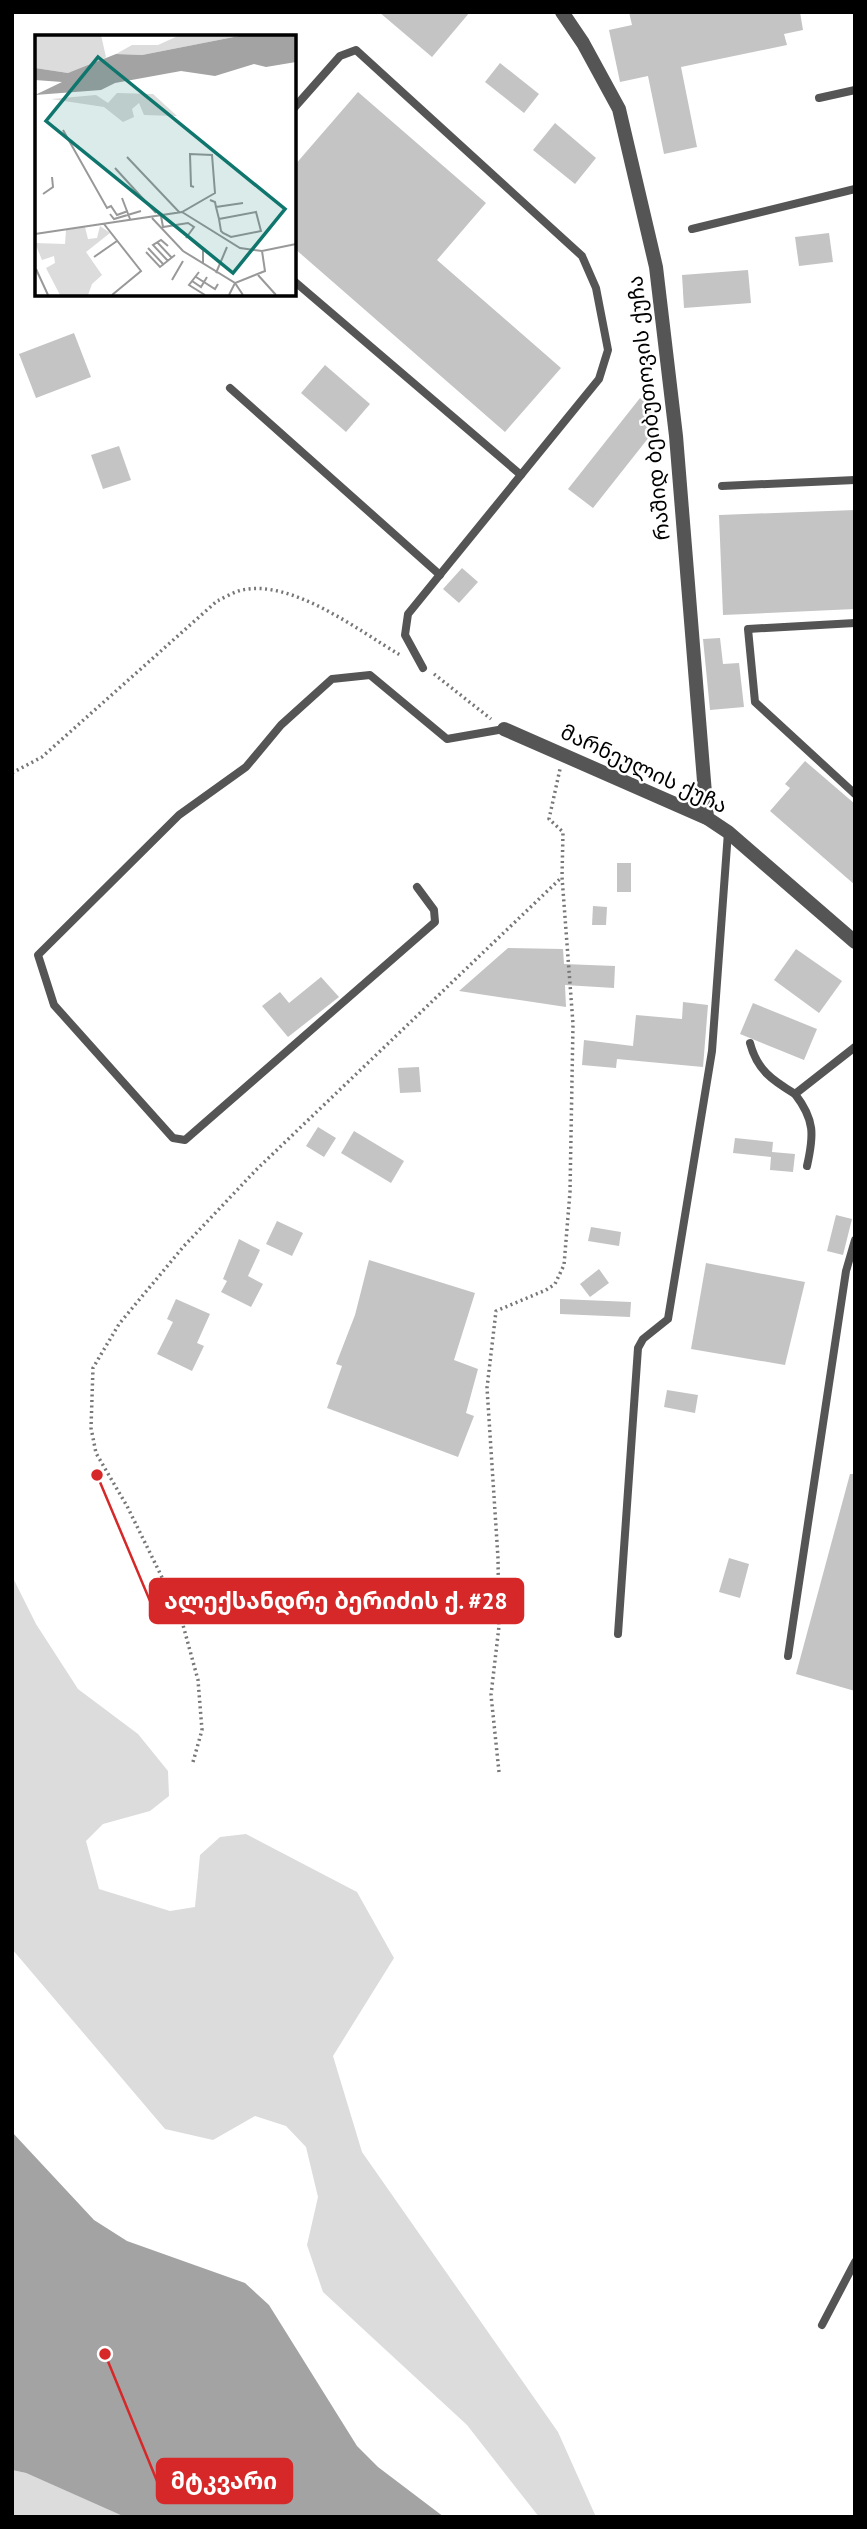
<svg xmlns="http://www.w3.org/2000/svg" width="867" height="2529" font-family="'PT Sans','Noto Sans Georgian',sans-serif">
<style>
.green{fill:#dcdcdc}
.water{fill:#a3a3a3}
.building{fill:#c4c4c4}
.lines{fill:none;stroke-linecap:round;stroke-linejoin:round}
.path{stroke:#777;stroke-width:3.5;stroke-dasharray:2 3.5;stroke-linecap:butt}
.lane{stroke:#555;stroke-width:8}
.street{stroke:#555;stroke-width:14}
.labels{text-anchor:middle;stroke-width:5;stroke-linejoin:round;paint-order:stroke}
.street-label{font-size:21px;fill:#000;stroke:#fff}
.inset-road{fill:none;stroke:#999;stroke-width:2}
.view{fill:#0f766e;fill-opacity:0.15;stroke:#0f766e;stroke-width:3.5}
.inset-edge{fill:none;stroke:#000;stroke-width:3.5}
.leader{fill:none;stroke:#d62828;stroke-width:2.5}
.callout-dot{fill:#d62828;stroke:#fff;stroke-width:2.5}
.callout{fill:#d62828;stroke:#d62828;stroke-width:2.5}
.callout-label{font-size:23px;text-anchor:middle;font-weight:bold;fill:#fff}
</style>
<rect width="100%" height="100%" fill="#fff"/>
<!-- green -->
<g class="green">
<polygon points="12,1576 36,1624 78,1689 138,1734 168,1771 169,1796 150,1811 103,1824 86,1841 99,1889 170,1911 195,1907 200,1855 220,1837 246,1834 357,1892 394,1958 333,2056 362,2152 558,2432 596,2517 539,2517 467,2425 323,2292 307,2245 318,2197 306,2147 286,2126 255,2116 213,2140 165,2129 12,1949"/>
<polygon points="12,2470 26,2473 125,2517 12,2517"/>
</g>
<!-- water -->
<polygon class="water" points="12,2132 94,2220 127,2241 245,2283 269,2305 357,2446 378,2467 444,2517 125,2517 26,2473 12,2470"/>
<!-- building -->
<g class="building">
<polygon points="379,12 470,12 432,57"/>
<polygon points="629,12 800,12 803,30 784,34 787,45 681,67 697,147 664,154 648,76 620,82 609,30 632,25"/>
<polygon points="500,63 539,94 524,113 485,82"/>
<polygon points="358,92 486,203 437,260 561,368 505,432 294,248 294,166"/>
<polygon points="555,123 596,158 575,184 533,150"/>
<polygon points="829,233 833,262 799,266 795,237"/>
<polygon points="748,270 751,303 684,308 682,275"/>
<polygon points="74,333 91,377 36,398 19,354"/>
<polygon points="325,365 370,404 346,432 301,393"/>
<polygon points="640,398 655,409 647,419 657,427 593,508 568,489"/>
<polygon points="119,446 131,480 103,489 91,455"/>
<polygon points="855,510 855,609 723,615 719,515"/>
<polygon points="462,568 478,582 459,603 443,589"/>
<polygon points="720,638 723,664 739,663 744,707 710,710 703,639"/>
<polygon points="805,761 855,804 855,885 770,811 790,788 785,784"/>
<rect x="617" y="863" width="14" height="29"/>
<polygon points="593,906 607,907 606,925 592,925"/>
<polygon points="508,948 563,949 564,964 615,966 614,988 565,985 566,1007 459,991"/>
<polygon points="796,949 842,981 819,1013 774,980"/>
<polygon points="321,977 339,997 288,1037 262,1006 280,992 289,1003"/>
<polygon points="683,1002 708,1005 703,1067 617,1059 616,1068 582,1065 584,1040 633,1046 636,1015 682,1019"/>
<polygon points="753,1003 817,1029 804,1060 740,1034"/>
<polygon points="419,1067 421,1092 400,1093 398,1068"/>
<polygon points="318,1127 336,1138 324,1157 306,1146"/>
<polygon points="354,1131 404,1161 391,1183 341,1153"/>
<polygon points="735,1138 773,1142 772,1152 795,1154 793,1172 770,1170 771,1157 733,1153"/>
<polygon points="836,1215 852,1219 843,1255 827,1251"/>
<polygon points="277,1221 303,1233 292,1256 266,1244"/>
<polygon points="591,1227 621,1232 619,1246 588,1241"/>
<polygon points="239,1239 260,1250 248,1276 263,1284 251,1307 221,1292 227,1281 223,1279"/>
<polygon points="369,1260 475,1293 454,1360 478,1369 466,1413 474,1416 458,1457 327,1408 342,1366 336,1364 355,1315"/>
<polygon points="706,1263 805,1282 785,1365 691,1349"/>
<polygon points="599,1269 609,1283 590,1297 580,1284"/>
<polygon points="176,1299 210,1314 197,1343 204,1346 192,1371 157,1354 173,1322 167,1319"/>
<polygon points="560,1299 631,1302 630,1317 560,1314"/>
<polygon points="667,1390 698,1395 695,1413 664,1407"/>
<polygon points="850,1474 855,1474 855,1691 796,1674"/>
<polygon points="729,1558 749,1564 740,1598 719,1592"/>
</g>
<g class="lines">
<!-- path -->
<g class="path">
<polyline points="434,674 491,719"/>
<path d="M12 773 42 757 217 601C224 598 233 592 242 590 292 579 358 630 400 655"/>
<polyline points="193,1762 202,1730 198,1680 180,1614 127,1506 96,1453 91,1428 93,1368 119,1324 184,1246 257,1169 562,877"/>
<polyline points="499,1772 491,1695 499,1626 498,1558 487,1388 496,1311 546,1290 555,1284 564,1265 570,1192 573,1024 562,877 563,832 549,819 560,769"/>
</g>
<!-- lane -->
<g class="lane">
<polyline points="819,98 855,90"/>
<polyline points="294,108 340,56 356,50 582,256 596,288 608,350 599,379 408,614 405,635 423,668"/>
<polyline points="692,229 855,189"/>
<polyline points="294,281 521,475"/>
<polyline points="230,388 440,575"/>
<polyline points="722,486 855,480"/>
<polyline points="855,623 748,629 755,702 855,794"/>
<polyline points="417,887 434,910 435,922 185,1140 173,1138 54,1005 38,955 179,815 246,767 281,725 332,679 370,675 447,739 504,729"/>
<path d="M750 1043C757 1070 772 1080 795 1094"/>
<path d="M807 1166C814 1135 815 1120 795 1094L855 1047"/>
<polyline points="618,1634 638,1348 643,1339 668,1319 712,1051 728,832"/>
<polyline points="788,1656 846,1271 855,1240"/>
<polyline points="822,2325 855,2262"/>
</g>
<!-- street -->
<g class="street">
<polyline points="562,12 583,43 619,109 656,267 676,436 707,818"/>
<polyline points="504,729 707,818 728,832 855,942"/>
</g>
</g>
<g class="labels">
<!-- street labels -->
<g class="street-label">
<text transform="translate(649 408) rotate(-96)" y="7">რაშიდ ბეიბუთოვის ქუჩა</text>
<text transform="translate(644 769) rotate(25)" y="7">მარნეულის ქუჩა</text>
</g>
</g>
<!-- overview -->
<g transform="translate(35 35)">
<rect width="261" height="261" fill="#fff"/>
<path d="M0 0H66L71 22 54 33 33 38 0 33ZM145 0H209L107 20 81 19 97 10H123ZM82 58 118 59 142 81 109 80 104 68 97 74 99 82 88 87 69 72 16 64 61 60 73 68ZM65 191 75 198 51 217 67 240 57 249 53 260H25L11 233 20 228 19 221 7 225 0 208 30 209 31 195 50 192 53 204 62 203Z" fill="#dcdcdc"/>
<path d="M209 0H261V27L231 32 219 29 180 41 146 36 80 48 66 55 0 60 27 47 0 45V33L33 38 81 19 107 20Z" fill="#a3a3a3"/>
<path class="inset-road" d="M28 95 72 173 76 171 82 180 93 176M92 122 145 178M80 133 121 178M8 159 18 152 17 142M87 163 95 184M175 165 180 167 181 172 184 184 186 196 188 198 196 202 226 196 221 177 184 184M181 172 208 168M147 177 205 213 227 216 261 209M75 179 79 184 106 176M126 181 128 192 153 188 159 192 151 203M117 183 148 216 200 248 208 260M69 189 106 236 77 260M139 190 168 215V229M0 199 147 177 180 158 177 120 155 119 156 151 159 152M122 207 137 223M113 213 129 230M111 217 125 232 140 220M59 222 82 206M133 226 118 210 126 205 133 211M1 234 13 260M164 237 154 250 170 260M181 238 192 212M223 240 241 260M161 242 180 254 183 249M137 245 148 226M157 246 166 252 172 242M194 260 200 248 230 236 227 216"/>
<path class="view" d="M63 22 250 174 198 238 11 86Z"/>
<rect width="261" height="261" class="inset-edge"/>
</g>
<!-- callouts -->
<path class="leader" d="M97 1475L150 1601M105 2354L157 2481"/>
<g class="callout-dot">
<circle cx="97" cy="1475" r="7"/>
<circle cx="105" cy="2354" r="7"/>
</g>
<g class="callout">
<rect x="150" y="1579" width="373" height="44" rx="7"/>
<rect x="157" y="2459" width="135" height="44" rx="7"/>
</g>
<g class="callout-label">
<text x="336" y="1609">ალექსანდრე ბერიძის ქ. #28</text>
<text x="224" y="2489">მტკვარი</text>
</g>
<!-- border -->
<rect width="867" height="2529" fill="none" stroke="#000000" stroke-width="28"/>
</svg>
